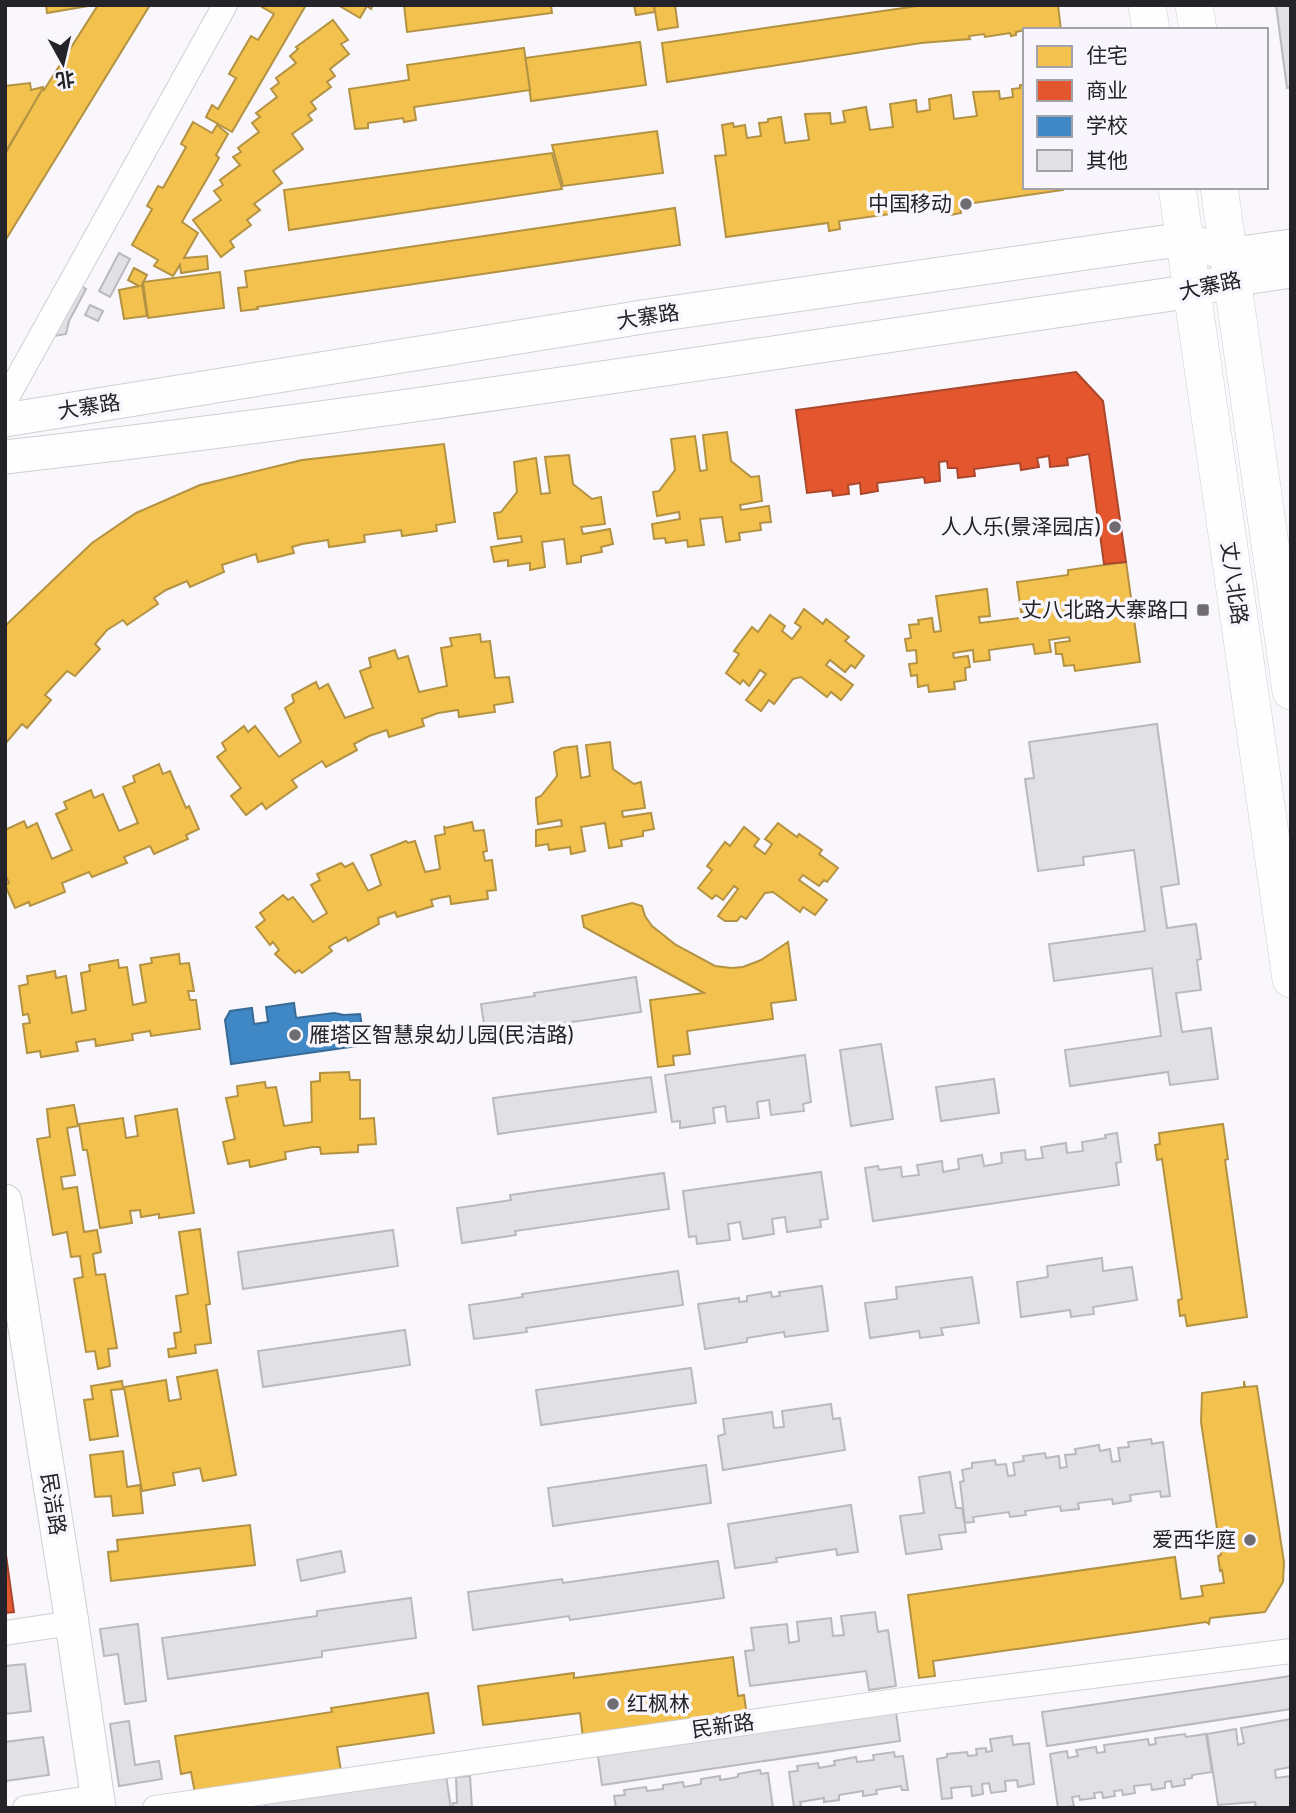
<svg xmlns="http://www.w3.org/2000/svg" width="1296" height="1813" font-family="Cabin,'Noto Sans SC',sans-serif">
<style>
.homes{fill:#f2c14e;stroke:#b49243;stroke-width:2}
.shops{fill:#e4572e;stroke:#aa472c;stroke-width:2}
.schools{fill:#3f88c5;stroke:#376a96;stroke-width:2}
.building{fill:#e1e0e4;stroke:#bbb9bd;stroke-width:2}
.lines{fill:none;stroke-linecap:round;stroke-linejoin:round}
.street-casing{stroke:#d0ced3;stroke-width:26}
.secondary-casing{stroke:#d0ced3;stroke-width:35}
.primary-casing{stroke:#d0ced3;stroke-width:38}
.street{stroke:#fefefe;stroke-width:24}
.secondary{stroke:#fefefe;stroke-width:33}
.primary{stroke:#fefefe;stroke-width:37}
.poi-dot{fill:#6f6d72;stroke:#f8f6fc;stroke-width:2.5}
.labels{text-anchor:middle;stroke-width:7;stroke-linejoin:round;paint-order:stroke}
.poi-label{font-size:21px;fill:#242329;stroke:#f8f6fc;text-anchor:end}
.street-label{font-size:21px;fill:#242329;stroke:#f8f6fc}
</style>
<rect width="100%" height="100%" fill="#f9f7fb"/>
<!-- homes -->
<g class="homes">
<polygon points="46,5 94,5 47,13"/>
<polygon points="98,5 150,5 5,241 5,154 43,88 5,153 5,86 30,83 31,90 43,87 44,90"/>
<polygon points="263,5 306,5 232,132 206,117 212,105 218,109 236,78 229,74 251,36 258,40 274,14 262,7"/>
<polygon points="338,5 373,5 371,9 367,6 360,18"/>
<polygon points="404,5 551,5 552,13 407,32"/>
<polygon points="634,5 654,5 655,12 636,15"/>
<polygon points="654,5 675,5 678,27 658,30"/>
<polygon points="924,5 1058,5 1061,30 1025,30 1016,32 1016,35 1011,36 1010,33 985,37 984,34 969,36 970,39 921,43 667,82 662,43"/>
<polygon points="333,20 348,40 341,44 349,54 330,69 335,76 327,82 331,87 311,102 316,109 308,115 312,120 292,134 303,149 273,171 282,183 254,204 260,210 247,220 251,225 230,241 234,247 221,257 193,220 221,200 214,191 223,185 220,180 240,165 233,157 241,152 238,148 259,132 252,123 260,117 256,113 277,97 271,89 279,83 276,78 296,63 290,56 298,49 296,47"/>
<polygon points="640,42 646,85 531,101 525,58"/>
<polygon points="524,48 530,90 414,107 416,120 404,122 403,118 368,123 368,128 355,129 349,89 409,80 407,65"/>
<polygon points="1020,85 1025,85 1025,187 1062,187 1063,190 960,205 961,213 950,215 949,206 839,221 840,229 829,231 828,223 726,237 715,156 726,155 722,125 733,123 734,127 745,125 747,138 761,136 759,123 768,122 768,119 781,117 785,143 809,140 805,114 830,113 831,124 845,122 843,111 866,107 870,130 893,127 890,104 916,100 917,112 930,110 929,99 951,95 954,119 977,116 973,92 999,91 1000,99 1013,97 1012,89 1020,88"/>
<polygon points="193,122 212,133 217,125 228,134 216,155 219,158 182,222 198,233 184,258 207,256 208,269 181,273 180,265 173,276 154,266 158,260 132,245 152,209 147,206 158,186 163,188 186,147 181,144"/>
<polygon points="657,131 663,173 563,186 552,145"/>
<polygon points="552,153 562,189 289,230 284,190"/>
<polygon points="675,208 680,245 257,307 258,309 241,311 238,288 247,287 245,271"/>
<polygon points="134,268 147,275 142,285 147,316 124,319 119,290 139,286 128,280"/>
<polygon points="220,272 224,308 148,318 143,282"/>
<polygon points="727,432 731,461 751,477 759,476 762,501 740,505 741,510 769,506 771,522 760,523 761,530 739,533 740,540 726,542 722,517 700,519 704,545 688,547 687,540 666,543 665,538 654,539 652,524 680,519 679,512 657,516 653,492 659,491 675,470 671,439 695,436 700,471 707,470 703,435"/>
<polygon points="444,444 455,522 436,525 437,531 402,536 401,530 364,535 365,542 329,547 328,540 302,544 292,547 294,553 258,562 256,554 222,565 224,572 190,587 187,581 166,590 154,598 158,604 127,625 123,620 107,630 95,644 100,649 75,676 67,671 45,695 51,700 27,728 22,724 5,744 5,626 92,543 136,513 200,485 302,460"/>
<polygon points="569,455 573,484 592,499 601,497 605,524 581,527 583,534 610,529 613,544 601,547 602,552 581,556 581,562 567,564 564,539 542,542 545,567 530,570 530,563 508,566 508,560 494,562 491,547 522,542 521,536 498,539 494,513 501,512 517,492 514,462 536,458 541,494 550,493 545,457"/>
<polygon points="1126,562 1140,662 1075,671 1074,665 1064,666 1062,654 1056,654 1055,643 1070,641 1069,637 1049,640 1051,652 1035,654 1033,644 989,650 990,660 974,662 973,650 953,653 954,658 968,656 970,667 965,668 966,680 954,682 955,689 929,692 928,685 918,687 917,675 911,676 909,664 917,663 916,650 907,651 905,639 911,638 909,625 919,624 918,620 932,618 934,632 941,631 936,596 987,589 990,616 979,617 980,623 1035,616 1034,610 1021,612 1017,582 1068,575 1068,570"/>
<polygon points="804,609 823,624 826,619 849,637 845,641 864,656 855,668 851,665 845,672 830,660 826,665 853,685 841,700 831,692 827,697 801,677 793,679 774,704 769,700 761,711 746,700 766,674 760,670 749,686 743,680 740,684 726,673 739,654 734,651 752,627 758,632 770,615 785,626 782,631 792,639 801,627 795,623"/>
<polygon points="480,634 481,642 490,641 495,678 509,677 513,702 494,705 495,712 487,713 459,717 458,710 438,713 422,719 424,726 389,737 387,730 369,736 354,744 357,750 326,767 322,761 292,780 297,787 266,809 262,803 246,815 231,796 241,788 217,757 226,750 222,743 244,726 248,732 255,726 279,757 301,742 285,708 294,702 292,695 316,682 319,689 328,684 345,718 373,708 360,671 371,667 369,658 395,650 398,659 408,656 419,692 447,686 441,648 452,646 450,638"/>
<polygon points="610,742 613,769 634,784 641,782 645,808 622,811 623,817 651,813 654,829 643,831 643,836 621,840 622,846 609,848 605,823 581,827 585,851 571,854 570,847 549,850 548,844 536,846 536,830 562,826 561,820 538,824 536,804 536,798 541,796 557,776 554,752 562,748 577,746 581,778 590,776 586,745"/>
<polygon points="159,764 163,774 170,771 186,808 189,806 199,829 186,835 188,839 154,854 150,846 124,857 127,863 92,877 89,872 62,883 65,892 30,906 29,902 15,908 5,885 9,883 5,874 5,830 24,821 27,828 37,823 52,859 72,850 56,814 67,809 64,802 91,790 94,798 103,794 119,831 138,823 123,787 135,782 133,776"/>
<polygon points="472,822 474,831 484,830 487,851 483,852 485,861 492,860 496,890 487,891 488,899 451,904 450,896 439,898 431,900 433,906 397,917 395,912 378,918 379,924 348,941 346,937 335,943 329,947 332,951 302,973 299,970 295,973 275,954 279,950 273,942 270,945 256,927 265,920 260,913 283,895 288,900 293,897 313,922 327,913 311,885 320,880 317,874 341,863 345,867 353,863 368,891 381,885 371,855 406,841 408,843 415,841 425,872 440,869 435,836 445,834 444,826 445,828"/>
<polygon points="778,823 797,837 799,834 822,850 819,854 838,868 827,882 824,880 819,886 803,875 799,880 827,900 815,915 803,907 800,912 773,892 765,893 746,919 741,916 737,921 725,921 718,916 738,889 734,886 723,900 716,895 712,899 698,888 712,870 707,866 725,842 730,846 744,827 759,839 754,846 765,854 772,844 765,839"/>
<polygon points="632,903 642,906 645,916 652,926 676,945 715,966 731,968 743,967 761,960 788,942 796,1000 771,1003 773,1019 687,1031 690,1054 673,1056 674,1065 658,1067 650,1000 704,993 584,927 582,916"/>
<polygon points="179,954 180,964 189,963 194,991 188,991 190,1000 196,1000 200,1029 151,1036 150,1031 132,1034 133,1040 96,1046 95,1039 76,1042 78,1051 41,1057 40,1051 27,1053 23,1024 30,1023 28,1014 23,1015 19,986 28,984 27,976 55,971 56,978 66,976 72,1013 86,1010 81,973 90,971 89,965 118,960 119,968 127,967 133,1005 146,1002 140,965 152,963 151,958"/>
<polygon points="349,1072 350,1080 360,1080 360,1119 374,1118 376,1144 358,1145 358,1152 321,1154 320,1147 313,1147 285,1152 286,1159 250,1167 249,1160 228,1164 223,1142 235,1139 226,1098 238,1096 237,1086 265,1082 266,1088 276,1087 284,1126 312,1122 311,1082 320,1081 320,1073"/>
<polygon points="74,1105 78,1126 67,1128 75,1175 61,1177 63,1189 77,1187 84,1232 97,1230 101,1252 93,1254 96,1275 105,1274 117,1348 108,1349 110,1366 98,1369 95,1351 86,1352 74,1279 83,1277 80,1256 71,1257 67,1232 53,1235 37,1139 50,1137 47,1109"/>
<polygon points="177,1109 194,1213 159,1218 159,1214 141,1217 140,1210 130,1211 132,1223 100,1228 87,1150 83,1150 79,1124 123,1118 126,1138 138,1136 135,1116"/>
<polygon points="1223,1124 1228,1159 1225,1160 1247,1317 1187,1326 1185,1315 1180,1316 1178,1300 1182,1299 1162,1159 1157,1160 1155,1145 1160,1144 1159,1133"/>
<polygon points="200,1229 210,1304 206,1305 211,1343 195,1345 196,1353 169,1357 168,1349 176,1348 174,1333 181,1332 176,1296 188,1294 179,1232"/>
<polygon points="217,1370 236,1475 203,1481 200,1468 173,1473 175,1485 142,1491 124,1387 166,1380 169,1401 181,1399 177,1377"/>
<polygon points="122,1381 123,1389 111,1390 118,1436 90,1440 84,1400 93,1399 91,1386"/>
<polygon points="1244,1381 1245,1387 1257,1386 1284,1562 1283,1582 1265,1612 1210,1618 1209,1624 1206,1622 933,1661 935,1676 919,1678 908,1595 1175,1557 1181,1599 1203,1596 1201,1586 1224,1583 1222,1570 1220,1571 1218,1556 1221,1555 1201,1422 1202,1393 1244,1387"/>
<polygon points="123,1451 127,1487 140,1485 143,1513 113,1516 111,1496 95,1497 90,1455"/>
<polygon points="250,1525 255,1565 111,1581 108,1552 118,1551 117,1540"/>
<polygon points="733,1657 738,1696 744,1695 747,1716 583,1738 580,1713 483,1725 478,1686 574,1673 574,1678"/>
<polygon points="428,1693 434,1733 337,1747 341,1771 195,1793 191,1772 181,1774 175,1736 332,1712 331,1708"/>
</g>
<!-- shops -->
<g class="shops">
<polygon points="1076,372 1103,401 1126,562 1104,564 1089,454 1067,458 1068,465 1050,467 1049,456 1037,458 1039,467 1021,470 1020,463 974,469 975,476 958,478 957,468 948,468 947,461 939,462 940,481 925,483 924,477 877,483 878,491 861,494 860,483 848,485 849,494 833,496 832,490 807,493 796,410"/>
<polygon points="5,1548 14,1612 5,1613"/>
</g>
<!-- schools -->
<polygon class="schools" points="294,1003 296,1018 334,1013 344,1015 360,1014 365,1045 231,1064 225,1020 230,1011 252,1008 254,1024 268,1022 266,1007"/>
<!-- building -->
<g class="building">
<polygon points="1276,5 1291,5 1291,87 1287,88"/>
<polygon points="119,253 130,259 110,297 99,291"/>
<polygon points="80,285 86,289 69,321 66,334 49,337"/>
<polygon points="90,305 103,311 98,321 85,315"/>
<polygon points="1157,724 1179,884 1161,887 1167,928 1196,924 1201,959 1197,960 1201,990 1176,993 1182,1032 1211,1028 1218,1079 1170,1085 1168,1072 1070,1086 1065,1050 1161,1036 1152,968 1054,981 1049,944 1145,931 1134,850 1083,857 1084,865 1038,871 1025,779 1034,778 1029,742"/>
<polygon points="636,977 641,1012 538,1027 539,1031 486,1038 481,1004 535,996 534,993"/>
<polygon points="881,1044 893,1119 851,1126 840,1050"/>
<polygon points="805,1055 811,1102 803,1104 804,1111 771,1115 769,1100 757,1102 759,1118 727,1122 725,1106 713,1108 715,1123 680,1128 680,1121 672,1122 665,1075"/>
<polygon points="651,1077 656,1112 498,1134 493,1098"/>
<polygon points="994,1079 999,1113 941,1121 936,1087"/>
<polygon points="1117,1133 1121,1162 1116,1163 1119,1185 873,1221 865,1168 878,1166 879,1170 901,1167 902,1177 919,1175 917,1165 942,1161 943,1172 959,1169 958,1159 982,1155 984,1166 1002,1163 1001,1153 1025,1150 1026,1160 1043,1158 1041,1147 1066,1143 1067,1153 1083,1151 1082,1142 1106,1138 1105,1135"/>
<polygon points="821,1172 828,1219 820,1220 821,1227 787,1232 785,1217 772,1219 774,1234 743,1239 740,1222 728,1224 730,1240 697,1244 696,1236 689,1237 683,1191"/>
<polygon points="664,1173 669,1209 515,1231 516,1235 462,1243 457,1208 511,1200 510,1195"/>
<polygon points="393,1230 398,1266 243,1289 238,1252"/>
<polygon points="1102,1258 1103,1271 1132,1267 1137,1300 1093,1307 1094,1314 1071,1317 1070,1310 1021,1317 1017,1282 1048,1277 1047,1266"/>
<polygon points="678,1271 683,1305 526,1328 527,1332 474,1339 469,1305 523,1297 522,1294"/>
<polygon points="972,1277 979,1323 941,1328 943,1335 920,1338 919,1331 870,1338 865,1303 897,1299 896,1287"/>
<polygon points="822,1286 828,1331 785,1337 784,1332 747,1338 747,1342 705,1349 698,1304 739,1298 739,1302 747,1301 747,1296 771,1292 772,1297 780,1296 779,1292"/>
<polygon points="405,1330 410,1365 263,1387 258,1351"/>
<polygon points="691,1368 696,1403 541,1425 536,1390"/>
<polygon points="831,1404 833,1419 840,1418 845,1450 723,1470 718,1436 725,1434 723,1419 772,1412 774,1428 784,1427 782,1411"/>
<polygon points="1151,1439 1152,1444 1163,1442 1170,1496 1161,1497 1160,1491 1130,1495 1131,1501 1113,1504 1112,1499 1078,1503 1079,1509 1061,1511 1060,1506 1025,1511 1026,1515 1010,1517 1009,1512 973,1517 974,1522 965,1523 960,1482 964,1481 962,1470 972,1468 972,1463 995,1460 996,1465 1006,1464 1008,1476 1015,1475 1013,1463 1024,1461 1023,1456 1045,1453 1046,1458 1059,1456 1060,1468 1067,1467 1065,1455 1076,1454 1075,1449 1099,1445 1100,1451 1110,1449 1112,1462 1120,1461 1118,1448 1129,1447 1128,1442"/>
<polygon points="706,1465 711,1503 553,1526 548,1488"/>
<polygon points="950,1472 956,1508 962,1508 966,1532 939,1535 942,1549 906,1554 900,1516 924,1513 919,1477"/>
<polygon points="851,1505 858,1552 837,1555 836,1549 776,1558 777,1562 735,1568 728,1524"/>
<polygon points="341,1551 345,1572 301,1581 297,1560"/>
<polygon points="718,1561 724,1598 570,1620 569,1616 473,1630 468,1592 562,1579 563,1583"/>
<polygon points="411,1598 416,1638 322,1651 322,1657 168,1679 162,1638 317,1616 317,1611"/>
<polygon points="875,1612 878,1632 888,1630 896,1686 869,1690 866,1671 750,1686 745,1651 754,1650 751,1628 787,1624 789,1643 799,1641 797,1622 831,1618 833,1636 844,1635 841,1616"/>
<polygon points="138,1624 146,1701 125,1704 118,1654 104,1656 100,1629"/>
<polygon points="25,1664 31,1711 5,1714 5,1666"/>
<polygon points="1291,1676 1291,1709 1047,1746 1042,1712"/>
<polygon points="896,1712 900,1741 602,1785 598,1756"/>
<polygon points="1291,1719 1291,1767 1275,1770 1276,1778 1291,1776 1291,1808 1256,1808 1255,1802 1218,1805 1207,1734 1236,1729 1238,1745 1244,1743 1241,1728"/>
<polygon points="129,1721 135,1765 159,1761 162,1779 119,1786 110,1724"/>
<polygon points="1185,1734 1186,1737 1206,1734 1212,1772 1192,1775 1192,1778 1184,1779 1185,1785 1172,1787 1171,1781 1165,1782 1165,1788 1152,1790 1151,1784 1134,1786 1135,1793 1123,1795 1122,1790 1114,1791 1115,1796 1103,1798 1102,1792 1094,1793 1095,1798 1080,1800 1079,1796 1072,1797 1074,1806 1058,1808 1050,1754 1067,1751 1068,1758 1078,1756 1076,1750 1096,1747 1097,1753 1105,1752 1104,1745 1148,1739 1149,1745 1156,1744 1155,1738"/>
<polygon points="1012,1736 1013,1745 1029,1743 1034,1784 1018,1787 1017,1780 1005,1781 1006,1791 991,1793 989,1783 982,1784 983,1794 972,1796 971,1786 951,1788 952,1798 942,1799 937,1759 947,1757 947,1754 967,1752 968,1756 977,1755 976,1749 986,1748 986,1752 992,1751 990,1739"/>
<polygon points="43,1737 49,1775 5,1781 5,1742"/>
<polygon points="894,1752 895,1757 903,1756 908,1790 902,1790 901,1786 876,1790 877,1794 863,1796 863,1791 839,1795 839,1800 824,1802 824,1798 800,1802 801,1806 794,1807 789,1772 798,1771 797,1766 818,1763 819,1768 835,1765 834,1761 856,1757 857,1762 874,1760 873,1755"/>
<polygon points="760,1770 761,1774 768,1773 773,1808 616,1808 614,1796 625,1795 624,1790 646,1787 647,1791 663,1789 663,1785 683,1782 684,1787 701,1784 701,1779 720,1776 720,1780 738,1777 738,1774"/>
<polygon points="446,1776 451,1808 266,1808 265,1803"/>
<polygon points="470,1776 472,1808 453,1808 453,1803 457,1803 456,1777"/>
</g>
<g class="lines">
<defs>
<g id="street">
<polyline points="5,401 225,5"/>
<polyline points="5,1633 72,1623"/>
<polyline points="25,1808 97,1797"/>
<polyline points="155,1808 910,1699 1291,1651"/>
</g>
<g id="secondary">
<polyline points="5,420 649,316 1142,245 1186,239 1228,255 1291,246"/>
<path d="M5 457C389 414 770 352 1152 297L1192 291 1231 280 1291 271"/>
<polyline points="5,1201 72,1623 99,1808"/>
</g>
<g id="primary">
<polyline points="1147,5 1151,30"/>
<polyline points="1194,5 1198,30"/>
<polyline points="1177,187 1291,979"/>
<polyline points="1219,187 1291,691"/>
</g>
</defs>
<!-- street casing -->
<use href="#street" class="street-casing"/>
<!-- secondary casing -->
<use href="#secondary" class="secondary-casing"/>
<!-- primary casing -->
<use href="#primary" class="primary-casing"/>
<!-- street -->
<use href="#street" class="street"/>
<!-- secondary -->
<use href="#secondary" class="secondary"/>
<!-- primary -->
<use href="#primary" class="primary"/>
</g>
<!-- markers -->
<g class="poi-dot">
<circle cx="966" cy="204" r="7"/>
<circle cx="1115" cy="527" r="7"/>
<rect x="1196" y="603" width="14" height="14" rx="3.5"/>
<circle cx="295" cy="1035" r="7"/>
<circle cx="1250" cy="1540" r="7"/>
<circle cx="613" cy="1704" r="7"/>
</g>
<g class="labels">
<!-- poi labels -->
<g class="poi-label">
<text x="952" y="211">中国移动</text>
<text x="1101" y="534">人人乐(景泽园店)</text>
<text x="1189" y="617">丈八北路大寨路口</text>
<text x="309" y="1042" text-anchor="start">雁塔区智慧泉幼儿园(民洁路)</text>
<text x="1236" y="1547">爱西华庭</text>
<text x="627" y="1711" text-anchor="start">红枫林</text>
</g>
<!-- street labels -->
<g class="street-label">
<text transform="translate(1210 286) rotate(-12)" y="7">大寨路</text>
<text transform="translate(648 317) rotate(-9)" y="7">大寨路</text>
<text transform="translate(89 407) rotate(-9)" y="7">大寨路</text>
<text transform="translate(1234 583) rotate(82)" y="7">丈八北路</text>
<text transform="translate(53 1504) rotate(81)" y="7">民洁路</text>
<text transform="translate(723 1726) rotate(-8)" y="7">民新路</text>
</g>
</g>
<!-- border -->
<rect width="1296" height="1813" fill="none" stroke="#242329" stroke-width="14"/>
<!-- legend -->
<rect x="1023" y="28" width="245" height="161" fill="#f8f6fc" stroke="#a3a2a8" stroke-width="2"/>
<rect x="1037" y="46" width="35" height="21" fill="#f2c14e" stroke="#a3a2a8" stroke-width="2"/>
<text x="1086" y="63" font-size="21" fill="#242329">住宅</text>
<rect x="1037" y="80" width="35" height="21" fill="#e4572e" stroke="#a3a2a8" stroke-width="2"/>
<text x="1086" y="98" font-size="21" fill="#242329">商业</text>
<rect x="1037" y="116" width="35" height="21" fill="#3f88c5" stroke="#a3a2a8" stroke-width="2"/>
<text x="1086" y="133" font-size="21" fill="#242329">学校</text>
<rect x="1037" y="150" width="35" height="21" fill="#e1e0e4" stroke="#a3a2a8" stroke-width="2"/>
<text x="1086" y="168" font-size="21" fill="#242329">其他</text>
<!-- north arrow -->
<g transform="translate(63 63) rotate(172)" stroke="#f8f6fc" stroke-width="5" paint-order="stroke">
<path d="M0-5L12 26L0 18L-12 26Z" fill="#242329"/>
<text y="-10" font-size="19" font-weight="bold" text-anchor="middle" fill="#242329">北</text>
</g>
</svg>
